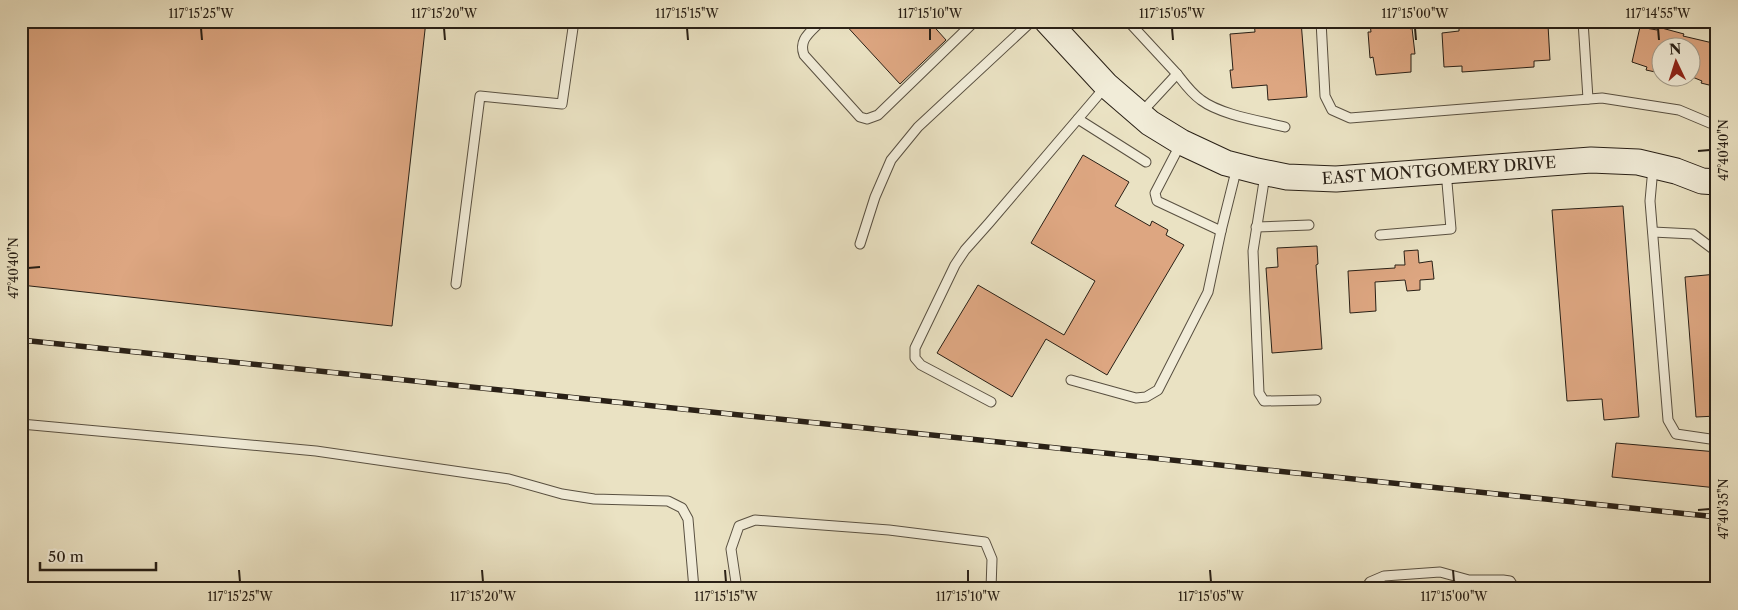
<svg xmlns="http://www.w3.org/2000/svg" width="1738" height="610" font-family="'Libre Caslon Text',serif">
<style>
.building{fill:#dda681;stroke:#292016}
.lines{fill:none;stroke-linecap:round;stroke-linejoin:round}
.lane-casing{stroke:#595041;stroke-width:11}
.secondary-casing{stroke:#292016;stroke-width:27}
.lane{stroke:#f1ecd8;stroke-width:9}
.secondary{stroke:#f1ecd8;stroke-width:25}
.rail-casing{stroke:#292016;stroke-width:5.5}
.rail{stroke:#f1ecd8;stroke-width:4;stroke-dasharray:11;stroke-linecap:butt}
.ticks{fill:none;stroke:#292016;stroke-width:2}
.labels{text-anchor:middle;stroke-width:5;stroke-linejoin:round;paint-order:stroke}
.street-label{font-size:16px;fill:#292016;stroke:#f1ecd8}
.neatline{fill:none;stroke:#292016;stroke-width:2}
.ticks-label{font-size:12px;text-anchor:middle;fill:#292016}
</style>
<rect width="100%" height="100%" fill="#eae2c3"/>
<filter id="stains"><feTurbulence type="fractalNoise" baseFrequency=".004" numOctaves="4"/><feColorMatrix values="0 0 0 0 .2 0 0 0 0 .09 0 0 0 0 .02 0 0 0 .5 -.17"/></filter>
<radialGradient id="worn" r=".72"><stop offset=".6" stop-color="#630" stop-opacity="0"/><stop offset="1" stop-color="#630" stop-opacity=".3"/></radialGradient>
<!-- building -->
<g class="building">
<polygon points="21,21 426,21 392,326 21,285"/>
<polygon points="842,21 929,21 946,40 900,84"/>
<polygon points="1254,21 1301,21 1307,97 1268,100 1267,85 1232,88 1230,70 1233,70 1230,34 1255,32"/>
<polygon points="1371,21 1409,21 1410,29 1412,28 1415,54 1411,54 1411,72 1376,75 1373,57 1370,58 1368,32 1371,32 1370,24 1372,24"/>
<polygon points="1531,22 1532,26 1548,25 1550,60 1534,61 1534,67 1462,72 1462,66 1444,67 1442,33 1459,31 1459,27"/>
<polygon points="1640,27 1657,30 1658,27 1684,34 1683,36 1717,44 1717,87 1701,83 1702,81 1690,76 1690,48 1660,48 1660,73 1646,70 1647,67 1632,62"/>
<polygon points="1083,155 1129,182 1115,206 1150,226 1152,221 1168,230 1166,235 1184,245 1107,375 1046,339 1012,397 937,353 978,285 1064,335 1095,281 1031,243"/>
<polygon points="1623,206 1639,417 1604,420 1602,399 1567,401 1552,210"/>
<polygon points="1317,246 1318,264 1316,265 1322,349 1272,353 1266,268 1278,267 1277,248"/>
<polygon points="1418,250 1419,263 1432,261 1434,279 1420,280 1420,290 1407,291 1405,280 1375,282 1376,311 1350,313 1348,271 1395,268 1395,265 1405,265 1404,251"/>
<polygon points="1717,274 1717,416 1696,417 1685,277"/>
<polygon points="1616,443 1717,452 1717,488 1612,477"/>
</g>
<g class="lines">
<defs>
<g id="lane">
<path d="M821 21C811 32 798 39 804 55L860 117 867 119 878 115 975 21"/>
<polyline points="1128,21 1177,74 1140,114"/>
<polyline points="1321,21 1325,96 1332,110 1350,118 1602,98 1679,110 1717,126"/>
<polyline points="1583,21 1588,99"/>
<path d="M1177 74C1184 83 1191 93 1201 100 1221 115 1261 121 1285 127"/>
<polyline points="1078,119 1146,162"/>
<polyline points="1181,143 1155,193 1157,201 1221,231 1237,167"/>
<polyline points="1653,168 1650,201 1668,420 1676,434 1717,440"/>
<polyline points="1265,175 1253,251 1259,393 1264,401 1316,400"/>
<polyline points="1256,227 1309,225"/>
<polyline points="1653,232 1693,234 1717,252"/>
<polyline points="1380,235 1451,229 1446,171"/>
<polyline points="860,244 875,197 891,160 918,127 1032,21"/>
<polyline points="456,284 480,96 562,104 574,21"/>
<polyline points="1071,380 1136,398 1146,397 1158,390 1208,292 1221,231"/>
<polyline points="991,402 921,365 915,358 915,348 955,265 965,250 989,223 1106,86"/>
<polyline points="21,424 316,451 509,479 562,494 594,499 668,501 682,508 688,519 694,589"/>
<polyline points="737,589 731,549 739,526 755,520 889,530 985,542 992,559 991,589"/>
<polyline points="1365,589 1370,582 1384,576 1440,572 1469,580 1503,580 1510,581 1515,589"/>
</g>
<polyline id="secondary" points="1047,21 1106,85 1150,123 1181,142 1226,163 1257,171 1287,177 1336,179 1591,160 1638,162 1676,171 1702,181 1717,182"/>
</defs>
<!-- lane casing -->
<use href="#lane" class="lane-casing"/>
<!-- secondary casing -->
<use href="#secondary" class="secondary-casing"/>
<!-- lane -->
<use href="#lane" class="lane"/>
<!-- secondary -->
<use href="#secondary" class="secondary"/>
<defs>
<polyline id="rail" points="21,340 1717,517"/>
</defs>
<!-- rail casing -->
<use href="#rail" class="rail-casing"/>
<!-- rail -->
<use href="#rail" class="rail"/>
</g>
<!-- ticks -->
<path class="ticks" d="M201 28 202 40M444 28 445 40M687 28 688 40M930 28V40M1172 28 1173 40M1415 28 1416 40M1658 28 1659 40M1698 151 1710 150M28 268 40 267M1698 510 1710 509M239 570 240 582M482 570 483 582M725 570 726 582M968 570V582M1210 570 1211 582M1453 570 1454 582"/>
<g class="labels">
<!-- street labels -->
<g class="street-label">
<text transform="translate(1439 170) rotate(-4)" y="6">EAST MONTGOMERY DRIVE</text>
</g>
</g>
<!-- margin -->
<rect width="1738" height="610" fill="none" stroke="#eae2c3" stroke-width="55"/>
<!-- north arrow -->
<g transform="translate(1676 62) rotate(356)"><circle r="24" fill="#f1ecd8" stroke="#a19a8a"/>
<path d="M0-4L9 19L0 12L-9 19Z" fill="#8f2418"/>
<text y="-8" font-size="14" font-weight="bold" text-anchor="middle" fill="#292016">N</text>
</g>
<!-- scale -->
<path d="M40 562v8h116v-8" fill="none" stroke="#292016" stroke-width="2.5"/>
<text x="48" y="562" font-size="15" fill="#292016" stroke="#f1ecd8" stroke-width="4" paint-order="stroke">50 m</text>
<rect x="28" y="28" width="1682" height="554" class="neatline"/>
<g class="ticks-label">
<text x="201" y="18">117°15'25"W</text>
<text x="444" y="18">117°15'20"W</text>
<text x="687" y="18">117°15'15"W</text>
<text x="930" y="18">117°15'10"W</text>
<text x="1172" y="18">117°15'05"W</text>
<text x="1415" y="18">117°15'00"W</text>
<text x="1658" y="18">117°14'55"W</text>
<text transform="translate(1724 150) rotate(-90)" y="4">47°40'40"N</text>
<text transform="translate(14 268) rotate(-90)" y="4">47°40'40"N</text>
<text transform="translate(1724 509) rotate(-90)" y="4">47°40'35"N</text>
<text x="240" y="601">117°15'25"W</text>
<text x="483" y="601">117°15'20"W</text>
<text x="726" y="601">117°15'15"W</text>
<text x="968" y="601">117°15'10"W</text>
<text x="1211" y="601">117°15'05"W</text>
<text x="1454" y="601">117°15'00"W</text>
</g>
<rect width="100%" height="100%" filter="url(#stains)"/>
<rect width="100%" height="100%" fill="url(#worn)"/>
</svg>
